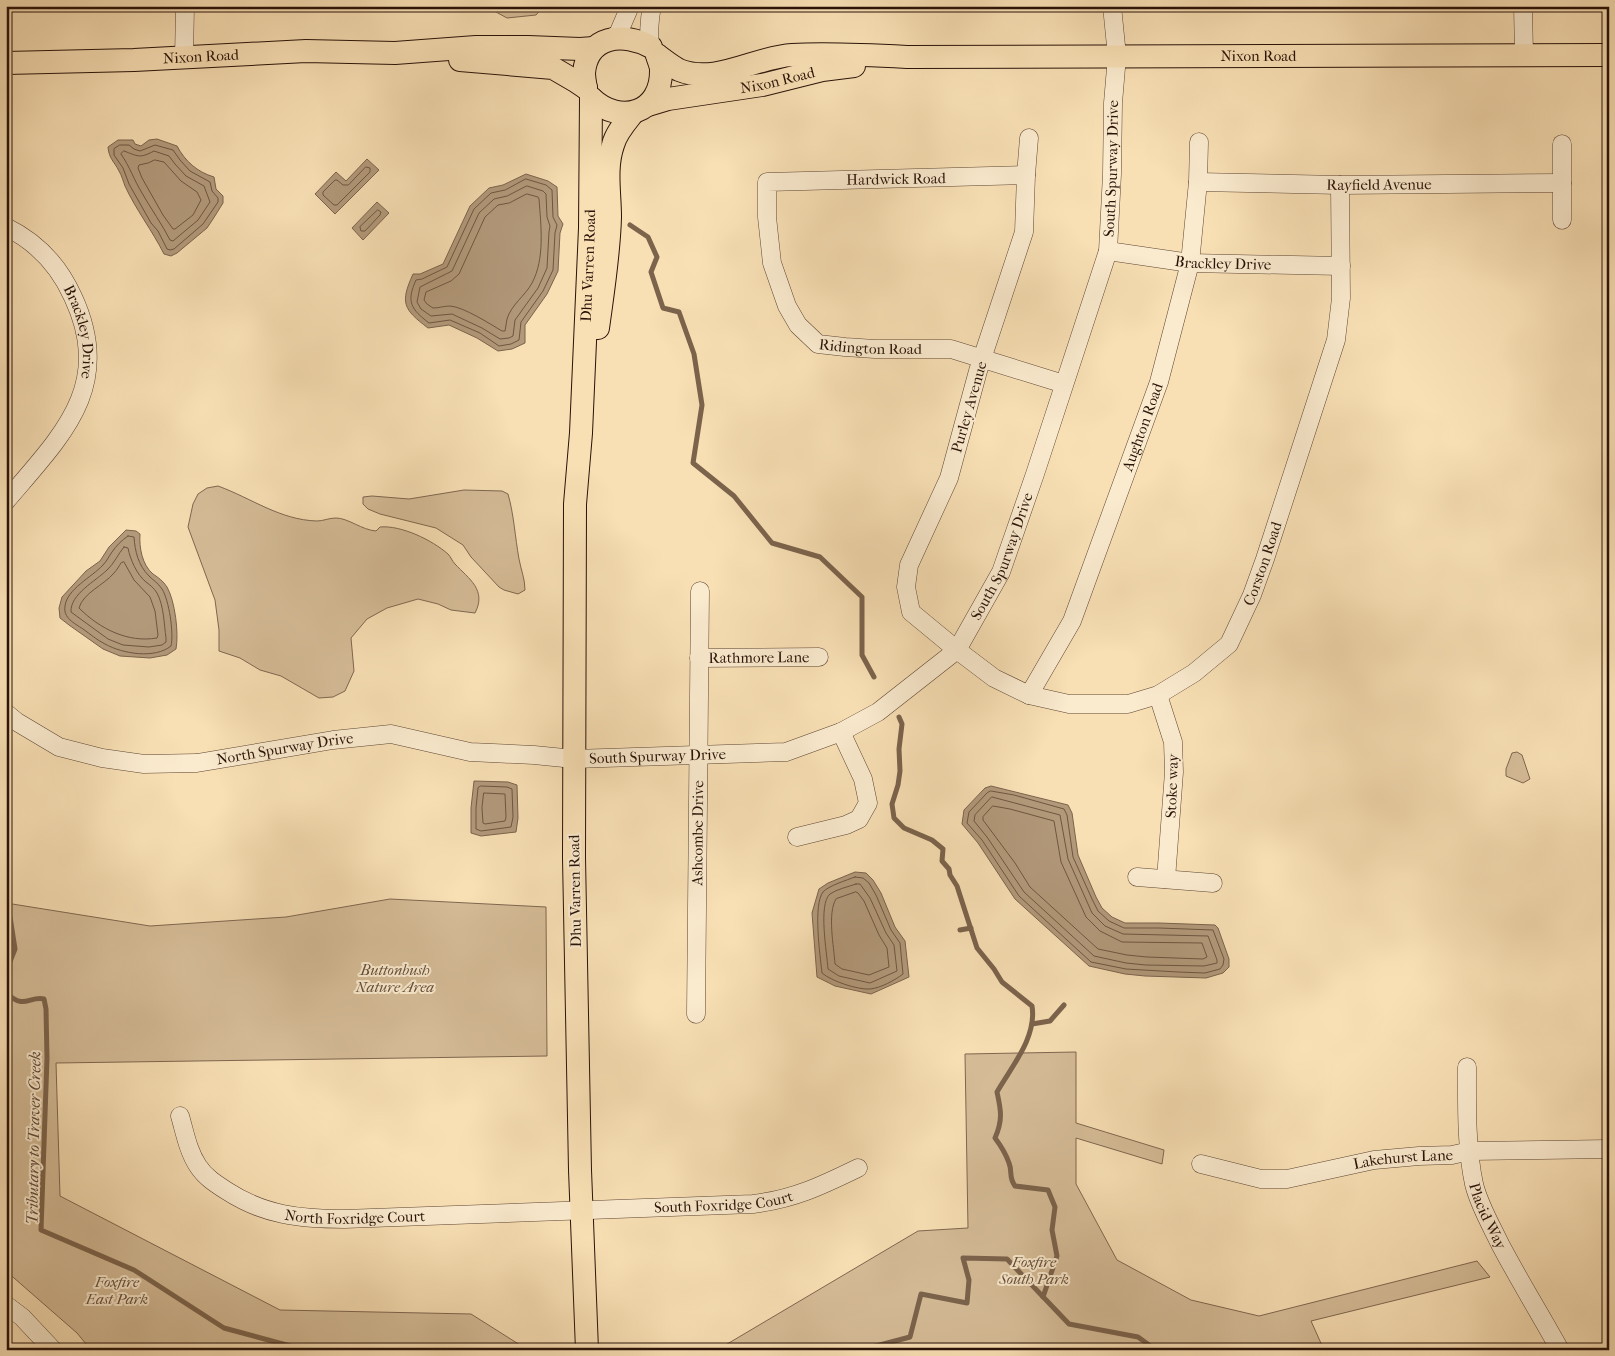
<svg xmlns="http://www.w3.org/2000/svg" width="1615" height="1356" font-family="'IM FELL French Canon',serif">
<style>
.green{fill:#d5bc97;stroke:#7f6750}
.water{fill:#b2997a;stroke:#7b634c}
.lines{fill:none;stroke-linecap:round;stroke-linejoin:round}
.shore{stroke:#6e5641;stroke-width:1}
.stream{stroke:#7b634c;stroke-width:5}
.minor-casing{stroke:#5d4533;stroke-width:19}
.major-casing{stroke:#291208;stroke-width:24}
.minor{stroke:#faeace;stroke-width:18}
.major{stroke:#f8dfb4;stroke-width:22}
.labels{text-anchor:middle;stroke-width:4;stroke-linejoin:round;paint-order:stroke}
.street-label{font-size:15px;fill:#291208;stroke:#faeace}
.park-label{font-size:15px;font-style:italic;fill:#654e3a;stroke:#faeace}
.water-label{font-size:16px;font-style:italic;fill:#604836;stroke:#faeace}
</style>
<rect width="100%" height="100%" fill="#f8dfb4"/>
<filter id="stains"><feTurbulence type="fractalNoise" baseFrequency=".004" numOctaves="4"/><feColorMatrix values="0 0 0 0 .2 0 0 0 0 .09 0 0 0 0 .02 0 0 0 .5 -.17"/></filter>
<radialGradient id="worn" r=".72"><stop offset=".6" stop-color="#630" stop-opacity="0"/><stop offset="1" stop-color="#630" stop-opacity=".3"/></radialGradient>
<!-- green -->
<g class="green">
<polygon points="485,6 544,6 536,15 507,18"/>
<path d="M218 486C251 498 280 520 317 521 323 521 329 518 336 518 348 518 362 530 376 531L380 527C401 525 432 540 448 554 451 557 452 561 455 564 469 579 487 590 475 613L451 610 438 604 418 599 387 608 367 619 351 638 354 671 345 691 333 697 319 698 281 676 260 670 240 658 219 651V630L215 600 188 527 193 504 198 494 207 488Z"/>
<path d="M464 490 502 491 508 494C514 515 515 537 519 559 521 570 525 579 525 590L518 594 504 590 499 587 471 557 463 545 436 528 380 514 368 509 363 504V497L372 496 409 499Z"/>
<polygon points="1517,752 1522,755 1530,779 1523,783 1506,776 1506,769 1512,753"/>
<polygon points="390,899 546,907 547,1056 56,1063 60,1196 280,1310 471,1314 528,1350 91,1350 77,1333 6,1271 6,903 150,926 286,917"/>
<polygon points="1076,1052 1076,1123 1164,1150 1162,1164 1076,1138 1076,1184 1117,1260 1191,1300 1259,1316 1477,1261 1490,1277 1311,1321 1324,1350 717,1350 918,1231 968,1228 965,1054"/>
</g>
<!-- water -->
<g class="water">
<path d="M157 139 177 146C185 161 197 172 214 177L216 189 223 196V203L213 219 207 228 177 253 171 256 164 254C152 230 136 210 125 186 123 181 122 176 119 171 114 161 109 159 108 147L118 140H133L135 144 141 146 149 140Z"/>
<polygon points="367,159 379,170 335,214 315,194 336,172 346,181"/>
<path d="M526 174 548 181 557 187 558 216 563 224 560 233 558 271 547 294 525 325V343L512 349 498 351 477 338 449 325 428 328C403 309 400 303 413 274H420L443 264 470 206 489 188 503 185Z"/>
<polygon points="377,202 389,213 363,240 352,228"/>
<path d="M126 530 136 531 140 534C139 547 142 565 153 574 159 578 163 581 167 587 175 601 179 633 176 649L167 655 150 658 120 656 103 649 69 625 60 618 59 608 62 597 86 571 100 561 109 547Z"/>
<polygon points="474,781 508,782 517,785 518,818 516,832 481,836 471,833 471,808"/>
<polygon points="991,786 1068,805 1072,813 1078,855 1096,897 1102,908 1112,917 1125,923 1159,923 1215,925 1218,928 1229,959 1229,967 1223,973 1206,978 1145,976 1125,974 1089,966 1015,899 978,843 962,824 964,810 985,788"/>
<polygon points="855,872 866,873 873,880 881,893 895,927 905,941 909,977 871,994 835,986 817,977 812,913 819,889 828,883"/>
</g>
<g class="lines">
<!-- shore -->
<g class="shore">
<polygon points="120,145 129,145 134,149 140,151 155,145 173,150 180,160 190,171 210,182 212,191 218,198 218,202 203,224 174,249 170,250 167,249 158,231 151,223 129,184 123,168 114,155 114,149"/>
<path d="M124 151C138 156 139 159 154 151L169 156 175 164 186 176 204 186 210 202 198 220 173 241 170 240C162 224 151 209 142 193 134 180 130 167 121 154Z"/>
<polygon points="155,160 164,162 181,181 197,192 201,200 193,215 175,229 173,229 163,215 142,178 138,168 139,165 148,163"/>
<polygon points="366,167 370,168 370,172 337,205 334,205 323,195 323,192 335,180 337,180 343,185 348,185"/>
<path d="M526 179 546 185 552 190 553 217 557 225 555 233 553 270 543 291 521 322 519 340 511 344 499 346 480 333 450 320 429 323C411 309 406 302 416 280L422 279 447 267 474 209 491 193 505 190Z"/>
<polygon points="527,186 543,191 546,194 547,217 550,226 549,232 547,268 538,288 515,320 513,336 509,338 500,339 482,328 452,314 431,316 421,309 417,302 420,287 452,271 479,213 494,199 507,196"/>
<path d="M527 194 538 197 539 199C541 226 545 259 532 283 525 296 511 305 507 319 506 323 506 327 505 331H502C490 324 464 307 450 306 444 306 439 308 433 308L427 304 424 300 426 292 451 281 459 274 485 217 498 205 509 203Z"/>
<polygon points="378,210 381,212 380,215 365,231 361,231 360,227"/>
<path d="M128 536 134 537C135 551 138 565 149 576 153 580 158 583 162 589 169 600 174 633 171 646 155 659 123 654 105 644 97 640 90 634 83 629 74 623 63 618 65 606 67 589 92 577 103 565 107 561 109 556 112 552 116 546 122 540 128 536Z"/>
<path d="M124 547 128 548C130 559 137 575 146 582 150 585 154 588 157 593 164 606 164 624 166 638V642L162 645 149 647 123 645 108 639 71 612C70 594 96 581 107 570 114 564 118 554 124 547Z"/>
<path d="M124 562 134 580 150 597 155 611 158 635 157 638C128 643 100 629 79 608 83 593 104 585 114 573 117 570 119 566 121 563Z"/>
<polygon points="481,786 507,787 512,789 513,817 511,827 481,831 476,829 476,808 478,788"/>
<polygon points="991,791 1014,795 1064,809 1067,815 1073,857 1092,899 1098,911 1109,921 1124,928 1159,928 1213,930 1224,959 1223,965 1220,969 1205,973 1178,972 1126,969 1091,962 1019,896 982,840 967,823 969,812 987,793"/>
<polygon points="484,793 505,794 506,817 505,821 485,824 483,823 482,808"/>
<polygon points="992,797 1060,815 1068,859 1092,913 1105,926 1123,934 1208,936 1217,960 1217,963 1204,966 1146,965 1126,963 1094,956 1024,892 987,837 974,821 975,815"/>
<polygon points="993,806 1010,809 1054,821 1061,862 1086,917 1100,931 1122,942 1202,943 1207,957 1203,959 1147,957 1127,955 1098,949 1030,887 1015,863 983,820 983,817"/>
<path d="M855 877 863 878 869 883 876 895 891 930 900 943 903 974C895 980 881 988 870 989 858 990 831 981 822 973 820 955 813 905 823 892 828 886 847 880 855 877Z"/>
<path d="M856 884H860L870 898 886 933 894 945 897 971 870 983 839 976 828 969C827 953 818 904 830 894 837 889 848 887 856 884Z"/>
<path d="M856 892 858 893 864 901 879 935 887 948 889 967 869 975 842 969 835 964C834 947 827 913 836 899Z"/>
</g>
<!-- stream -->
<g class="stream">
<polyline points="630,225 648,237 657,257 651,272 663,308 679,312 694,354 702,405 693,463 734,496 772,543 820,557 862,597 862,655 874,677"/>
<path d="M899 717 902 724 899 749 900 771 898 785 892 804 894 818 904 828 932 840 943 849 942 861 949 869 950 875 957 886 977 948 994 969 1002 982 1032 1006C1037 1037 1012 1066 997 1092 1001 1110 1003 1120 995 1138 1001 1146 1006 1154 1009 1163 1013 1173 1008 1176 1015 1186L1048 1190 1055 1207 1052 1230 1057 1256 1043 1297"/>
<path d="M6 913 10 917 15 949 9 964V995C24 1009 30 996 44 999L46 1009 47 1058 41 1230 134 1270 224 1328 305 1350"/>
<polyline points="960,930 971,928"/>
<polyline points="1032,1024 1050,1021 1064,1005"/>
<polyline points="861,1350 910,1337 921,1294 967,1303 969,1280 963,1258 1007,1259 1069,1324 1138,1337 1156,1350"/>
</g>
<defs>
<g id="minor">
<path d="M652 6C650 16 647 39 652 48 653 51 655 53 657 55"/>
<polyline points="1523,6 1524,55"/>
<polyline points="608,40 618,34 630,6"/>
<polyline points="184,58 185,6"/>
<path id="s1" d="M1029 138 1026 175 1024 232 978 371 949 478 909 565 906 587 911 612 957 650 994 678 1029 695 1069 704H1128L1158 695 1194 673 1229 644 1252 595 1265 559 1336 340 1341 298 1340 185"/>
<path id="s2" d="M1026 175 767 182V217L772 263 787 306 798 325 818 344 845 347 875 349H951L1064 384"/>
<path id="s3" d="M1198 182 1340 185 1562 183"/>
<polyline points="1562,220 1562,144"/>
<path id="s4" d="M6 227C37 242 59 266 73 297 115 387 61 436 6 501"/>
<path id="s5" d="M1108 251 1190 263 1341 266"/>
<path id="s6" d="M699 658 819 657"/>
<path id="s7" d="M1029 695 1072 621 1159 382 1190 263 1198 182 1199 142"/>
<polyline points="1158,695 1173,742 1174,772 1166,879"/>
<path id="s8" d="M6 713 17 722 59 747 102 758 144 764 197 763 333 740 391 734 470 752 534 755 574 759 786 752 841 732 878 712 957 650 1001 572 1035 474 1108 251 1112 174 1113 103 1117 56 1112 6"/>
<polyline points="797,837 846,825 859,819 868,803 863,779 841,732"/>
<polyline points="1137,877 1213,883"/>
<path id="s9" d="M696 1014 700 591"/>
<path id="s10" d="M1467 1067C1467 1106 1466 1146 1474 1184 1479 1205 1491 1225 1500 1244 1519 1280 1540 1314 1560 1350"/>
<path id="s11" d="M180 1116C185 1133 188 1151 198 1166 205 1177 216 1184 227 1191 264 1215 300 1219 344 1219L753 1204C794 1199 821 1186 858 1168"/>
<path id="s12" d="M1201 1164 1261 1179H1287L1374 1160 1419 1156 1452 1155 1470 1151 1609 1149"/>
<polyline points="6,1305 22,1317 53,1350"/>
</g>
<g id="major">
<path id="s13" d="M657 55C664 60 671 66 679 70 716 85 755 57 792 55 830 53 869 55 907 57L1609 55"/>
<polyline points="460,60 553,68 577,82 586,88"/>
<path id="s14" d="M6 63 134 60 306 51 395 53 476 47H528L580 49 594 48"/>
<path d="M586 88C585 83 584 78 584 73 587 35 624 32 651 47"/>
<path d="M591 98C620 126 662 113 661 70 661 65 658 60 657 55"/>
<path id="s15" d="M648 105 668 99 762 85 822 70 854 66"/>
<path d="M598 328C603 291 609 255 610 217 610 193 605 168 613 145 616 133 625 123 633 113"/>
<path id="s16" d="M587 1350 580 1170 574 858 575 504 581 433 590 228 591 98"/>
</g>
</defs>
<!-- minor casing -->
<use href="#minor" class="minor-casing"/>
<!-- major casing -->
<use href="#major" class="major-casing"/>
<!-- minor -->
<use href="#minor" class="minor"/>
<!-- major -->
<use href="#major" class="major"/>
</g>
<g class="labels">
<!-- street labels -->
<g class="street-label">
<text dy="5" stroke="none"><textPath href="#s13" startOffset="609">Nixon Road</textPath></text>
<text dy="5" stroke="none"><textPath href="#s14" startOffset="195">Nixon Road</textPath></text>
<text dy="5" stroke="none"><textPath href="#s15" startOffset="132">Nixon Road</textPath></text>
<text dy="5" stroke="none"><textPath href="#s8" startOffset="1508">South Spurway Drive</textPath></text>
<text transform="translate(896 179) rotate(-1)" y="5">Hardwick Road</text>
<text dy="5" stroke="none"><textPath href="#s3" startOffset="181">Rayfield Avenue</textPath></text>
<text dy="5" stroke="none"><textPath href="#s5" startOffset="116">Brackley Drive</textPath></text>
<text dy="5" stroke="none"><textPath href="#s16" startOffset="1085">Dhu Varren Road</textPath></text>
<text dy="5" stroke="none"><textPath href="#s4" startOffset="135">Brackley Drive</textPath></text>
<text dy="5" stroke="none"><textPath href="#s2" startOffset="488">Ridington Road</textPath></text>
<text transform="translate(969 407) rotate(-74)" y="5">Purley Avenue</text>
<text dy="5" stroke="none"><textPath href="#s7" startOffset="292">Aughton Road</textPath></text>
<text dy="5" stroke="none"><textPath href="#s8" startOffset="1102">South Spurway Drive</textPath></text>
<text dy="5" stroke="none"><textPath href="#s1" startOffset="946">Corston Road</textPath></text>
<text dy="5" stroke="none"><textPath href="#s6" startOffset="60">Rathmore Lane</textPath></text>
<text dy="5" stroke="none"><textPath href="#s8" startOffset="292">North Spurway Drive</textPath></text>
<text dy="5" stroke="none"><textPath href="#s8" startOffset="668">South Spurway Drive</textPath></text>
<text transform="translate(1172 786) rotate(-88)" y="5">Stoke way</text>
<text dy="5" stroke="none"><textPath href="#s9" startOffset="181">Ashcombe Drive</textPath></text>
<text transform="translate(575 891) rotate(-91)" y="5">Dhu Varren Road</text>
<text dy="5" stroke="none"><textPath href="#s12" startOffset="206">Lakehurst Lane</textPath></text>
<text dy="5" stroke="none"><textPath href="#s11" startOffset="594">South Foxridge Court</textPath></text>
<text dy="5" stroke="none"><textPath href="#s11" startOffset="225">North Foxridge Court</textPath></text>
<text dy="5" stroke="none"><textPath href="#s10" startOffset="152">Placid Way</textPath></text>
</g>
<!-- park labels -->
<g class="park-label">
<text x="395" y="975">Buttonbush<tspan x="395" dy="17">Nature Area</tspan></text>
<text x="1034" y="1267">Foxfire<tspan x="1034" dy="17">South Park</tspan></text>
<text x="117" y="1287">Foxfire<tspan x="117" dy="17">East Park</tspan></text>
</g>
<!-- water labels -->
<g class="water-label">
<text transform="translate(33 1138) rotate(-89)" y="6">Tributary to Traver Creek</text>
</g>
</g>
<!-- margin -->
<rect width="1615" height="1356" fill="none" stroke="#f8dfb4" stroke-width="25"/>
<rect x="8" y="8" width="1600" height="1341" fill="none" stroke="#291208" stroke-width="2.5"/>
<rect x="12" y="12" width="1590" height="1331" fill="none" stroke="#291208"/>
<rect width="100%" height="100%" filter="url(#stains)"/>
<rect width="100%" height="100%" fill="url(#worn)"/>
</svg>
